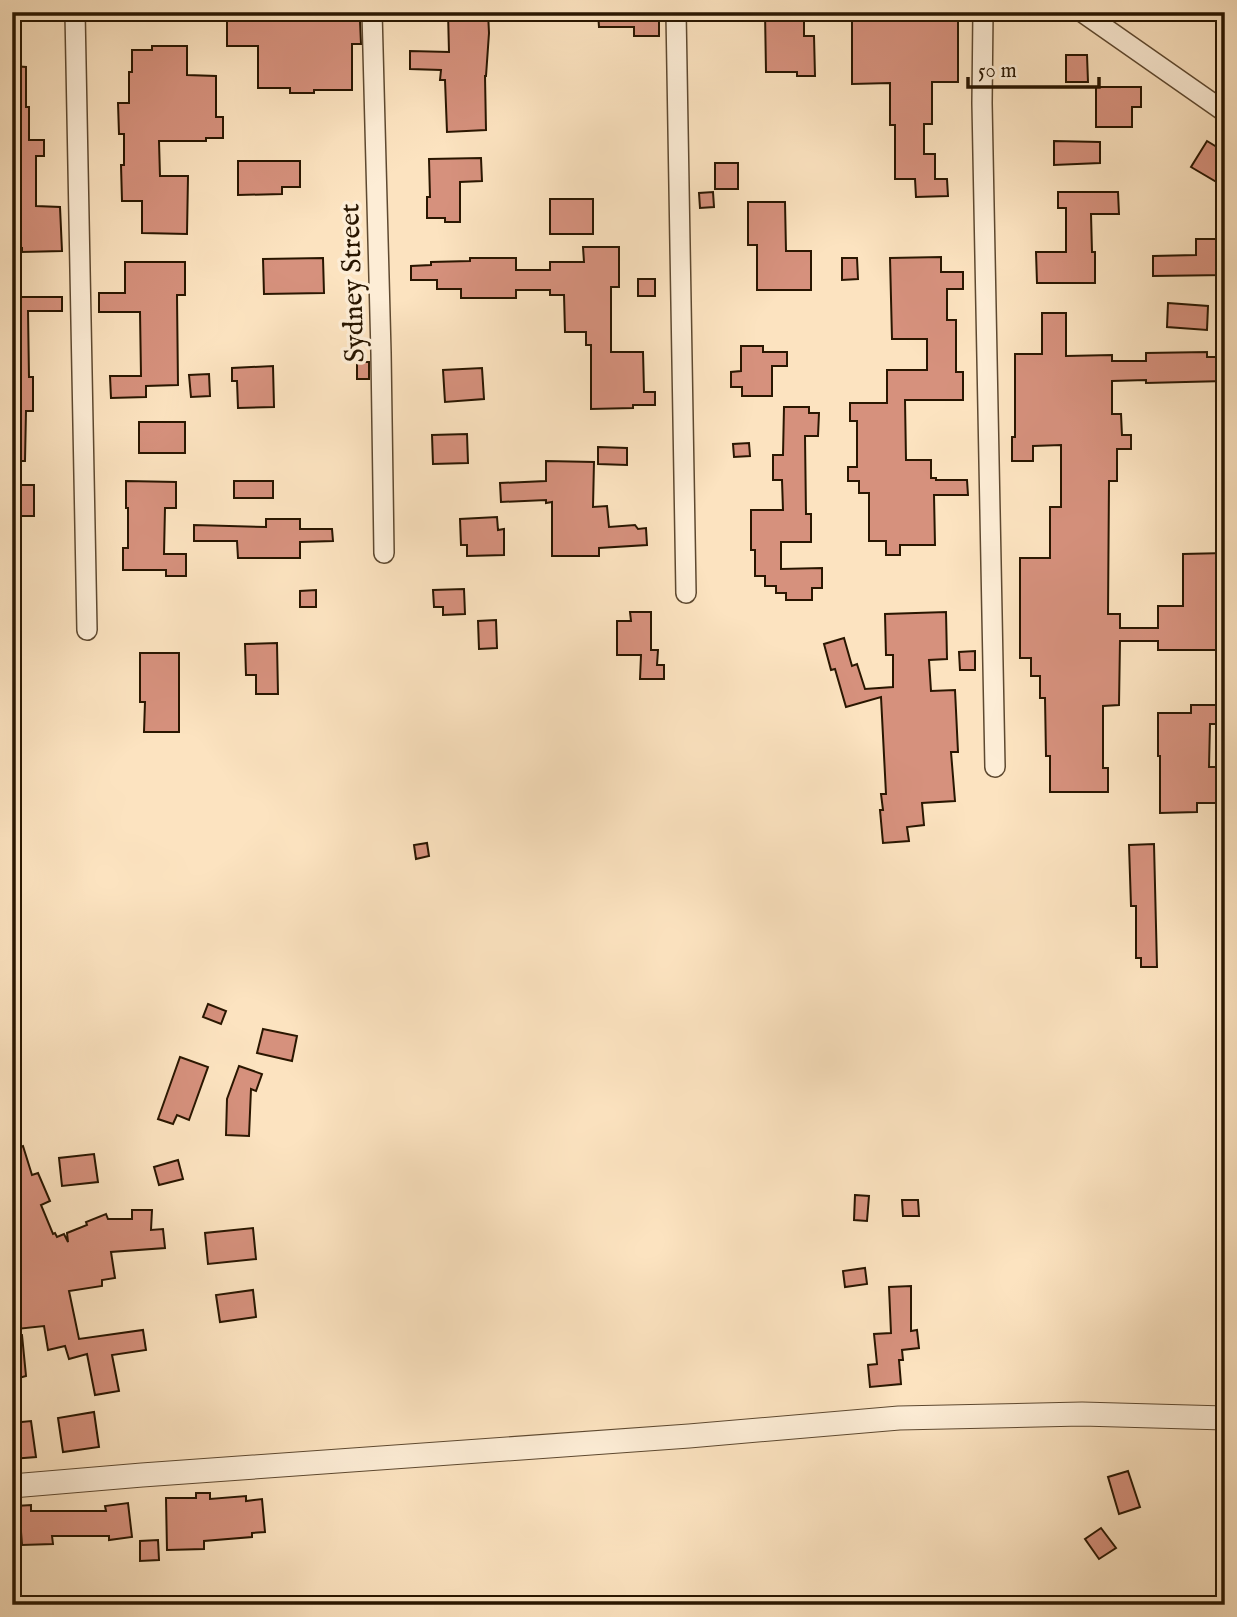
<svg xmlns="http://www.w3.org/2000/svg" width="1237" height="1617" font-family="'IM FELL English',serif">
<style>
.building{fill:#d6917d;stroke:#291600;stroke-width:2}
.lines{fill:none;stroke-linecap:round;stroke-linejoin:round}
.minor-casing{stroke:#5e4930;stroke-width:22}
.tertiary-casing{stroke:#5e4930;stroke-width:25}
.minor{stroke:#fdedd6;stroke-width:19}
.tertiary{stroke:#fdedd6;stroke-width:23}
.labels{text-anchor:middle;stroke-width:7;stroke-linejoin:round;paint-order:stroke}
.street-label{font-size:28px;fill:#291600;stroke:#fdedd6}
</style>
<rect width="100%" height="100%" fill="#fce3c0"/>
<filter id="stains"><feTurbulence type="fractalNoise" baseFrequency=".00286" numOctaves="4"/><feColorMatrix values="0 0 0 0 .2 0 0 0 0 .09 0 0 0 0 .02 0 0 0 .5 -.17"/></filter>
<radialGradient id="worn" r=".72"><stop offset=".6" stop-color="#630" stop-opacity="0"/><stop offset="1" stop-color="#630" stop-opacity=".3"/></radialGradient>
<!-- building -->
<g class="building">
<polygon points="227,12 272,12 272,16 300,16 300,12 324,12 324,21 360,21 361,44 352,44 352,90 314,90 314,93 290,93 290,88 258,88 258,46 227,46"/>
<polygon points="448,12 488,12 489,33 486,76 485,76 486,130 447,132 445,80 440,80 441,70 410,69 410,51 449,52"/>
<polygon points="598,12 659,12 659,36 634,36 634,27 599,27"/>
<polygon points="765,12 804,12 804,36 814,36 815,76 797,76 797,72 766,72"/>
<polygon points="852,12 958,12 958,82 932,82 932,124 924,124 924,154 935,154 935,179 947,179 948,196 916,197 915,179 895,179 895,125 890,125 890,83 852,84"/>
<polygon points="152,46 187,46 187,75 216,76 216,117 223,117 223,138 206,138 206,141 159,141 160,176 188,176 187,234 142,233 142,201 122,201 121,165 124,165 124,134 119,134 118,103 129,103 129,72 132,72 132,50 152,50"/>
<polygon points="1066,55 1087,55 1088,82 1066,82"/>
<polygon points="12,66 26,67 26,107 29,107 29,140 44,140 44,156 36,156 36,206 60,207 62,251 22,252 22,248 12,248 12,231 14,231"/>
<polygon points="1096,87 1141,87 1141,107 1132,107 1132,127 1096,127"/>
<polygon points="1054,141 1100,142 1100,163 1054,165"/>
<polygon points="1207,141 1225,152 1225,187 1191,167"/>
<polygon points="481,158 482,181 460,182 460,222 445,222 445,218 427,218 427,197 430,197 429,159"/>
<polygon points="238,161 300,161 300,187 282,187 282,194 238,195"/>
<rect x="715" y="163" width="23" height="26"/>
<polygon points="713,192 714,207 700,208 699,193"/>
<polygon points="1058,192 1118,192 1119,214 1091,214 1092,252 1095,252 1095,283 1037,283 1036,252 1066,252 1066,208 1058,208"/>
<rect x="550" y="199" width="43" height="35"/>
<polygon points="748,202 785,202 786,251 811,251 811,290 757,290 757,245 748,245"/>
<polygon points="1196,239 1225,239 1225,275 1153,276 1153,256 1196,255"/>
<polygon points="583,247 619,247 619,287 611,287 611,352 643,352 644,392 655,392 655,405 633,405 633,408 591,409 591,345 586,345 586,332 565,332 564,295 550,295 550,290 516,290 516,298 461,298 461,289 437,289 437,280 411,280 411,266 431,265 431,262 470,261 470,258 516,258 516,270 550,270 550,262 584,262"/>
<polygon points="941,257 941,272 963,272 963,289 947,289 947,320 956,320 956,372 963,372 963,400 905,400 906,460 931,460 931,478 936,478 936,480 967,480 968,495 934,495 935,545 900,545 900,555 886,555 886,541 869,541 869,493 859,493 859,481 848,481 848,467 857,467 857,421 850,421 850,403 887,403 887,370 927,370 927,339 892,339 890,258"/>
<polygon points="323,258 324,293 264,294 263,259"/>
<polygon points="842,258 857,258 858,279 842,280"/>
<polygon points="125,262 185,262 185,295 177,295 178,385 146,386 146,397 111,398 110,376 141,376 140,312 99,312 99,293 125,293"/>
<rect x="638" y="279" width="17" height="17"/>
<polygon points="12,297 62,297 62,311 28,311 29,377 33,377 33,411 26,411 25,461 12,461"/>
<polygon points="1168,303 1208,306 1207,330 1167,327"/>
<polygon points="1042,313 1066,313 1066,356 1112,355 1112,361 1146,361 1146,353 1207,352 1207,357 1225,357 1225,381 1146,383 1146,380 1112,381 1112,414 1121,414 1122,435 1131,435 1131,449 1117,449 1117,481 1109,481 1108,614 1120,614 1120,628 1158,628 1158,606 1183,606 1183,554 1225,553 1225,650 1158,650 1158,641 1120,641 1119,705 1103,706 1103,768 1108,768 1108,792 1050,792 1050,756 1046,756 1045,698 1040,698 1040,676 1031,676 1031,658 1020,658 1020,558 1050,558 1050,507 1061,507 1061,445 1033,446 1033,461 1012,461 1012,437 1015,437 1015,354 1042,354"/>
<polygon points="741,346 763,346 763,352 787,352 787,366 772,366 772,396 742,396 742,387 731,387 731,372 741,371"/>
<rect x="357" y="362" width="12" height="17"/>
<polygon points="273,366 274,407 238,408 237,381 232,381 232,368"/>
<polygon points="482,368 484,399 445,402 443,370"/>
<polygon points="209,374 210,396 191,397 189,375"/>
<polygon points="784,407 809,407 809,413 819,413 818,436 805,436 806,514 811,514 811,542 781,542 781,569 822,568 822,588 812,588 812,600 786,600 786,593 776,593 776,586 765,586 765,576 755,576 755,550 751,550 751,510 783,510 782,480 773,480 773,455 783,455"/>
<rect x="139" y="422" width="46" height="31"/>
<polygon points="467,434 468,463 433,464 432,435"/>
<polygon points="749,443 750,456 734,457 733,444"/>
<polygon points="598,447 627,448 627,465 598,464"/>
<polygon points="546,461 594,462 593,507 607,506 609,527 635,525 638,529 646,528 647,545 599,548 599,556 552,556 552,502 546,503 546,500 501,502 500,483 546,481"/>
<polygon points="126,481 176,482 176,508 165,508 164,554 186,554 186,576 166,576 166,570 123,570 123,548 128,548 128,508 126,508"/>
<rect x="234" y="481" width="39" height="17"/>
<polygon points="12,485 34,485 34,516 19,516 19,509 12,509"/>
<polygon points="497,517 498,530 504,529 504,555 467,556 467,545 461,545 460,519"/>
<polygon points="266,519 300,519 300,529 332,529 333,541 300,542 300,558 238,558 237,541 194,541 194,525 266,527"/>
<polygon points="464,589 465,614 443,615 443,607 434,607 433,590"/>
<polygon points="316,590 316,607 300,607 300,591"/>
<polygon points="630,612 651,612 651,650 658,650 657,665 664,665 664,679 640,679 641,655 617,655 617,621 631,621"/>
<polygon points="946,612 947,659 929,660 931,691 955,690 958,752 951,752 955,801 922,803 924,825 907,827 909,841 883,843 880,810 883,810 881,794 886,794 881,697 846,707 835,669 831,670 824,644 844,638 852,666 857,664 865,689 893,687 893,655 886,655 885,614"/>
<polygon points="496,620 497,648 479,649 478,621"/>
<polygon points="277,643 278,694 256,694 256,675 246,675 245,644"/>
<polygon points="975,651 975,670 960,670 959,652"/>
<polygon points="140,653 179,653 179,732 144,732 145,702 140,702"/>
<polygon points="1191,705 1220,705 1220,724 1210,724 1209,767 1225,767 1225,786 1216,786 1216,803 1197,803 1197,812 1160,813 1160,756 1158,756 1158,713 1191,713"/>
<polygon points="427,843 429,856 416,859 414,845"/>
<polygon points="1154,844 1157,967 1141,967 1141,958 1136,958 1136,906 1131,906 1129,845"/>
<polygon points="208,1004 226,1011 221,1024 203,1017"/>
<polygon points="263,1029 297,1036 292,1061 257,1053"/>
<polygon points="180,1057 208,1067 189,1120 177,1115 173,1124 158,1119"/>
<polygon points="239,1066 262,1074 256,1091 251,1089 249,1136 226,1135 227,1099"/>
<polygon points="23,1146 32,1175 38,1173 50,1201 41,1205 53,1234 55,1233 57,1237 64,1234 68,1242 67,1233 87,1225 86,1222 106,1214 108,1219 132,1219 132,1210 152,1210 151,1230 163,1229 165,1248 111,1252 115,1278 102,1280 102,1286 69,1291 79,1339 143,1330 146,1350 112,1355 119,1391 95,1395 87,1354 69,1359 65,1346 48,1350 44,1326 17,1329 12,1305 12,1150"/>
<polygon points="94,1154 98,1182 62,1186 59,1158"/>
<polygon points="178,1160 183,1179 159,1185 154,1167"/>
<polygon points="855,1195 869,1196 867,1221 854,1220"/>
<polygon points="902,1200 918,1200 919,1216 903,1216"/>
<polygon points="253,1228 256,1259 208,1264 205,1233"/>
<polygon points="865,1268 867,1284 845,1287 843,1271"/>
<polygon points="911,1286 911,1331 917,1330 919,1348 902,1350 903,1360 899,1360 901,1384 870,1387 868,1365 877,1364 874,1334 891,1333 889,1287"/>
<polygon points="253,1290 256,1317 220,1322 216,1295"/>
<polygon points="22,1335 26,1376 12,1380 12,1336"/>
<polygon points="94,1412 99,1447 63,1452 58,1418"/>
<polygon points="31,1421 36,1457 12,1459 12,1423"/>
<polygon points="1128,1471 1140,1507 1119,1514 1108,1477"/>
<polygon points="196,1493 210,1493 210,1499 246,1496 246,1501 262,1499 265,1532 252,1533 252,1537 204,1541 204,1549 167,1550 166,1498 196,1498"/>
<polygon points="128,1503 132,1537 109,1540 109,1536 52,1536 53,1544 22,1545 21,1532 17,1532 16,1506 31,1505 31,1511 106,1511 105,1506"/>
<polygon points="1101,1528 1116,1548 1099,1559 1085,1539"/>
<polygon points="158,1540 159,1560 140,1561 140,1541"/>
</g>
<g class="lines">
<defs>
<g id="minor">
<polyline points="75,12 87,630"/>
<polyline points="372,12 381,353 384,553"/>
<polyline points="676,12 686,593"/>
<polyline points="983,12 982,103 995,767"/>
<polyline points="1082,12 1225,112"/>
</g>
<polyline id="tertiary" points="12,1486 142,1475 689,1436 899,1418 1082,1414 1225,1418"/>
</defs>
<!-- minor casing -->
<use href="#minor" class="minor-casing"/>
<!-- tertiary casing -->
<use href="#tertiary" class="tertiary-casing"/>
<!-- minor -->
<use href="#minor" class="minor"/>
<!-- tertiary -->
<use href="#tertiary" class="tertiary"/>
</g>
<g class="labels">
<!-- street labels -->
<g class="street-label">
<text transform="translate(351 283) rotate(-92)" y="10">Sydney Street</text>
</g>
</g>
<!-- margin -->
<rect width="1237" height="1617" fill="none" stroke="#fce3c0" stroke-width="42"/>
<rect x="14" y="14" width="1209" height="1589" fill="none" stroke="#291600" stroke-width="3.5"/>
<rect x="21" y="21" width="1195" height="1575" fill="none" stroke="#291600" stroke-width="2"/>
<!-- scale -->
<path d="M968 77v10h131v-10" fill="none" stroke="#291600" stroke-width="3.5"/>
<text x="978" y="77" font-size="21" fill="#291600" stroke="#fdedd6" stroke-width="5" paint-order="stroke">50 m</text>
<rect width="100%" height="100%" filter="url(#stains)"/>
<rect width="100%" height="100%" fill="url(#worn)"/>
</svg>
